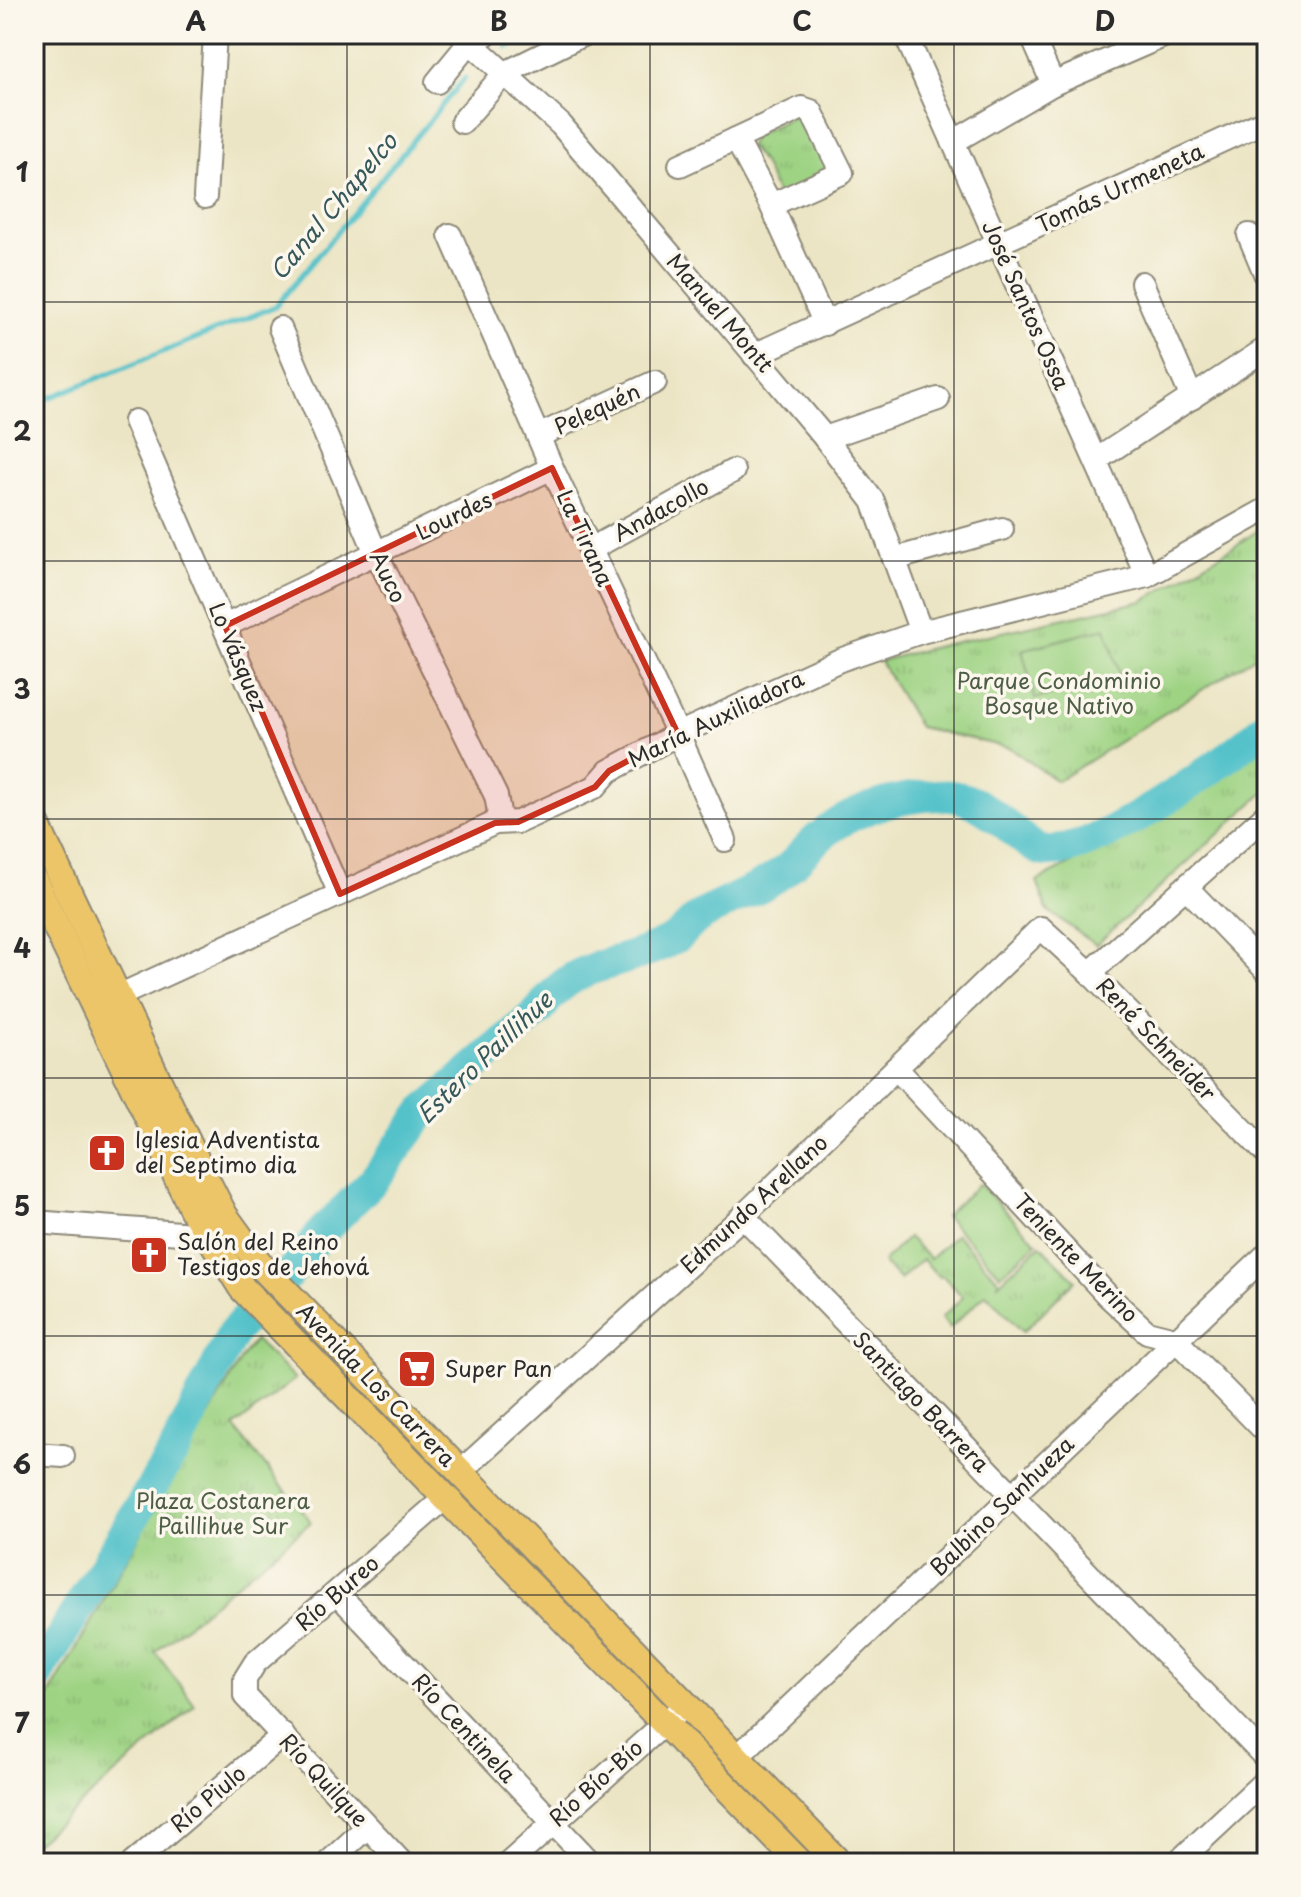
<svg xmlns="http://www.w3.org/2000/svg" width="1301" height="1897" font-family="'Playpen Sans',sans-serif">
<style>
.grass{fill:url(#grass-tufts);stroke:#647f57;stroke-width:2}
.garden{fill:#9ed383;stroke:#647f57;stroke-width:2}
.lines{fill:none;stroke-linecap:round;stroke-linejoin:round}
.stream{stroke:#54c2ca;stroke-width:5}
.river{stroke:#54c2ca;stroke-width:32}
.minor-casing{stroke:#8c8878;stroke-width:26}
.major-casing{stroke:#8c8878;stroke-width:30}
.minor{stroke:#fff;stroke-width:22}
.major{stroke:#ecc569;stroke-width:26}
.marked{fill:#c8321e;fill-opacity:0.2;stroke:#c8321e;stroke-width:6;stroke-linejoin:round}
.grid{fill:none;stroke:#2b2b2b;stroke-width:2;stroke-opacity:0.55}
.labels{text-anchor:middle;stroke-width:7;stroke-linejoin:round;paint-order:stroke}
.street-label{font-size:22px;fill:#2b2b2b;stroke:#fbf7ec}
.park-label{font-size:22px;fill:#4e5d45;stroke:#fbf7ec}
.poi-label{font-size:22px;fill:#2b2b2b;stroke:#fbf7ec;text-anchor:start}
.water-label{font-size:24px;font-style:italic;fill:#37585b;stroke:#fbf7ec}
.neatline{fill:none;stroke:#2b2b2b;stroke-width:3}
.grid-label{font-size:26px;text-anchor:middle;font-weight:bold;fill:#2b2b2b}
</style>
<defs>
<pattern id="grass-tufts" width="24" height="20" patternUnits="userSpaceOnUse" patternTransform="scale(2)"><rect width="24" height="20" fill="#9ed383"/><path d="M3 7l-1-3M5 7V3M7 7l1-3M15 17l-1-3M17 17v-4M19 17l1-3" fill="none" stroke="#88b571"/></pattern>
</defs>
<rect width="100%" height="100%" fill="#fbf7ec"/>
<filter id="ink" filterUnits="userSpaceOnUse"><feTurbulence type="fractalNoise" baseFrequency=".0125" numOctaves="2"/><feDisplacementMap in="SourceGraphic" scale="16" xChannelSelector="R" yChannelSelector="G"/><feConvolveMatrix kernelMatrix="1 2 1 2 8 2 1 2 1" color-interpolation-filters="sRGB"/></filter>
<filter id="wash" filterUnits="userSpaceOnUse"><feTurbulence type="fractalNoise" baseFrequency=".006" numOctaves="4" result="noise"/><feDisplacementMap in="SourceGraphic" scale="32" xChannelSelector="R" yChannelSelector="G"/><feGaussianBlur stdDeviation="1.8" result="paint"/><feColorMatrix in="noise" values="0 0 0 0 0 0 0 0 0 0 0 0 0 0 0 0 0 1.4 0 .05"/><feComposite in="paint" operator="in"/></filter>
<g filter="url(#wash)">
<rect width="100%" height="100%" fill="#ece5c5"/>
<!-- grass -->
<g class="grass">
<polygon points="799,114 833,166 778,197 763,163 749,147 753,136"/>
<polygon points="1267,524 1267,649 1057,781 1010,748 919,727 880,661 943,645 1143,601 1238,544"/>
<polygon points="1267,743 1267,790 1096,945 1047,910 1037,881 1164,816"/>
<polygon points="956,1234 1000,1281 997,1285 1040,1245 1075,1280 1023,1332 986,1294 950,1328 941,1318 963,1297 943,1276 940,1277 922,1259 900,1280 883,1262 908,1237 930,1259"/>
<polygon points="255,1340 295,1379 234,1427 311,1522 155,1652 195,1705 34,1844 34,1722 245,1352"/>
</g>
<!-- garden -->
<g class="garden">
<polygon points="1106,628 1120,677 1035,699 1022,650"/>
<polygon points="979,1184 1037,1243 1001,1275 945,1216"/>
</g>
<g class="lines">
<!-- stream -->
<g class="stream">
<polyline points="507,47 533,34"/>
<polyline points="34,404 276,306 465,78"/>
</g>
<!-- river -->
<path class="river" d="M34 1681 175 1449 234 1331 293 1269 323 1231 374 1180 423 1112 539 1011C571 964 604 969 652 949 661 945 672 941 679 935 687 929 693 920 702 915 730 899 761 890 787 869 799 859 809 845 822 835 846 815 879 803 910 798 956 790 974 798 1009 827 1018 835 1027 844 1038 849 1080 869 1235 755 1267 725"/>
</g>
</g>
<g filter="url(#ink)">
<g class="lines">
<defs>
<g id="minor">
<polyline points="461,34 561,125 825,438 873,501 921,632"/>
<polyline points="905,34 1147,576"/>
<polyline points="1031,34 1053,84"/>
<polyline points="437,82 469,43 486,34"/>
<polyline points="462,122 505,73 584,34"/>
<polyline points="953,142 1053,84 1168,34"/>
<polyline points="680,165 736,139"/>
<polyline points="205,197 215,34"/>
<polyline points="771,205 842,173 811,111 802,108 736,139 771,205 825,324"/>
<polyline points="450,235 552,468 678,734 725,840"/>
<polyline points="1249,235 1267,278"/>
<polyline points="1142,283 1192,398"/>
<polyline points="280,328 376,553 496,796 499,812 495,823"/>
<polyline points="754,355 1267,120"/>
<polyline points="135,421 340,894"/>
<polyline points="538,436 655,382"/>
<polyline points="825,438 938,399"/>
<polyline points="1096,460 1267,348"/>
<polyline points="589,550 733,471"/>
<polyline points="894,559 1002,529"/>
<polyline points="225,626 552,468"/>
<polyline points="1187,888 1267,971"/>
<polyline points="1090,973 1267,814"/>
<polyline points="103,1003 495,823 518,822 595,787 609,771 678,734 840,660 921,632 1147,576 1267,509"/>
<polyline points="896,1068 1108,1296 1147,1332 1175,1339 1267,1433"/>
<polyline points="743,1216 1267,1759"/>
<polyline points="34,1222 220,1236"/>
<polyline points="34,1454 63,1456"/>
<polyline points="460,1472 743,1216 1041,928 1090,973 1267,1154"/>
<polyline points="337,1593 591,1863"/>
<polyline points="736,1758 1267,1254"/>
<polyline points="133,1863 283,1735"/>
<polyline points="328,1863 367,1827"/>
<polyline points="402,1863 245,1696 245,1679 255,1663 445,1498"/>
<polyline points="509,1863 685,1705"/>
<polyline points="1177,1863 1267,1779"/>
</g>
<g id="major">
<polyline points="34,820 194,1156 224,1215 261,1266 839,1863"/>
<polyline points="34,881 193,1210 242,1288 800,1863"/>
</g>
</defs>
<!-- minor casing -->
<use href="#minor" class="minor-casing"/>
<!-- major casing -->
<use href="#major" class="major-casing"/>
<!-- minor -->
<use href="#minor" class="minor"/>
<!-- major -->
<use href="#major" class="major"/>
</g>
</g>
<!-- marked area -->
<path class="marked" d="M552 468 678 734 609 771 595 787 518 822 495 823 340 894 225 626Z"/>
<!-- grid -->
<path class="grid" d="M347 34V1863M650 34V1863M954 34V1863M34 302H1267M34 561H1267M34 819H1267M34 1078H1267M34 1336H1267M34 1595H1267"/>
<!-- icons -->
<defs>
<symbol id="church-square" viewBox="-11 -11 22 22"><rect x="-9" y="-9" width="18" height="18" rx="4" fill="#c8321e" stroke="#fbf7ec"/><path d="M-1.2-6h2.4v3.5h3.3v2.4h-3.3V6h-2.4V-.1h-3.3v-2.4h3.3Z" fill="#fff"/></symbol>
<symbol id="supermarket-square" viewBox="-11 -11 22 22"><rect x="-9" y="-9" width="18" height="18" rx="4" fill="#c8321e" stroke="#fbf7ec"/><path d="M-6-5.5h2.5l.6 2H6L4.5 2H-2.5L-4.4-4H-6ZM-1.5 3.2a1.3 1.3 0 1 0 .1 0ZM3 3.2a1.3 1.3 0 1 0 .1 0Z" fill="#fff"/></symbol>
</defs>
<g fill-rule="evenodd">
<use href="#church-square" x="85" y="1131" width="44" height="44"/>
<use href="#church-square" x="127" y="1233" width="44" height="44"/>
<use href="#supermarket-square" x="395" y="1347" width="44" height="44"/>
</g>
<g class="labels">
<!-- street labels -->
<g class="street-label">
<text transform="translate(1120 188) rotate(-25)" y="8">Tomás Urmeneta</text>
<text transform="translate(1026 305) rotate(66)" y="8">José Santos Ossa</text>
<text transform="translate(720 313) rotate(49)" y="8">Manuel Montt</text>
<text transform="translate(597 409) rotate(-25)" y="8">Pelequén</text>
<text transform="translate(661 510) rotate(-29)" y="8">Andacollo</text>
<text transform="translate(454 516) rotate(-26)" y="8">Lourdes</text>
<text transform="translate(585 538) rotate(65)" y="8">La Tirana</text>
<text transform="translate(388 577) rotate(64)" y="8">Auco</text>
<text transform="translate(238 657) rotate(67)" y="8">Lo Vásquez</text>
<text transform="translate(716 719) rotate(-26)" y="8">María Auxiliadora</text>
<text transform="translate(1156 1039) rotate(46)" y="8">René Schneider</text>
<text transform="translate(754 1204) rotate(-43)" y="8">Edmundo Arellano</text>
<text transform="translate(1076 1258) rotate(46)" y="8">Teniente Merino</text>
<text transform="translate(376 1385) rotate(46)" y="8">Avenida Los Carrera</text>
<text transform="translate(921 1402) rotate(46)" y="8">Santiago Barrera</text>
<text transform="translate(1002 1506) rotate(-44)" y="8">Balbino Sanhueza</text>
<text transform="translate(337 1593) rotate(-41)" y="8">Río Bureo</text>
<text transform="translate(464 1728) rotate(47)" y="8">Río Centinela</text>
<text transform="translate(324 1780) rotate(47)" y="8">Río Quilque</text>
<text transform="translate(596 1783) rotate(-42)" y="8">Río Bío-Bío</text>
<text transform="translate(208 1799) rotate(-40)" y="8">Río Piulo</text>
</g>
<!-- park labels -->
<g class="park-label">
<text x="1059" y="689">Parque Condominio<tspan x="1059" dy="25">Bosque Nativo</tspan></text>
<text x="223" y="1509">Plaza Costanera<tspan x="223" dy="25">Paillihue Sur</tspan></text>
</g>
<!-- poi labels -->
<g class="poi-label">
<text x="135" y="1148">Iglesia Adventista<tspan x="135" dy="25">del Septimo dia</tspan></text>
<text x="177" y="1250">Salón del Reino<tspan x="177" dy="25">Testigos de Jehová</tspan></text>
<text x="445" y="1377">Super Pan</text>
</g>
<!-- water labels -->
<g class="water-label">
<text transform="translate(334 207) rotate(-50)" y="8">Canal Chapelco</text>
<text transform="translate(485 1058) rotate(-44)" y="8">Estero Paillihue</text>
</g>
</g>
<!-- margin -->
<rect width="1301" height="1897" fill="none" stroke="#fbf7ec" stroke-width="88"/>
<rect x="44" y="44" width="1213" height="1809" class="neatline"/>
<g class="grid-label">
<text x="196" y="31">A</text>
<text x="499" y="31">B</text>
<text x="802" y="31">C</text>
<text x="1105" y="31">D</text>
<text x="22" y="182">1</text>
<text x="22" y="441">2</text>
<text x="22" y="699">3</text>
<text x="22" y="958">4</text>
<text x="22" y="1216">5</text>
<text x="22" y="1474">6</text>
<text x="22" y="1733">7</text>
</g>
</svg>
